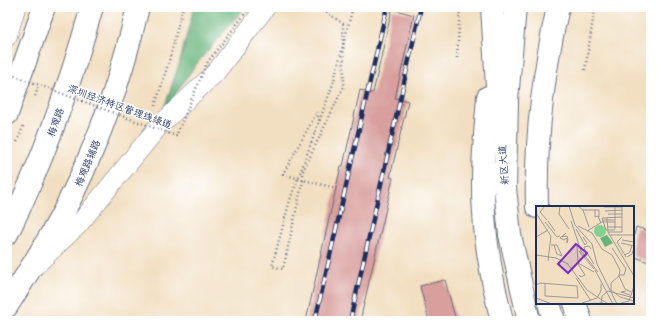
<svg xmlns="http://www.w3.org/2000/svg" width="658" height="328" font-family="'Balsamiq Sans','LXGW WenKai TC',sans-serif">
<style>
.forest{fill:#68b37c;stroke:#42716d}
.building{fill:#d89f9c}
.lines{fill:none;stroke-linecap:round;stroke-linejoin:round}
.minor-casing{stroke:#666d81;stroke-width:20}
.major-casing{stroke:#666d81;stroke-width:24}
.highway-casing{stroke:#666d81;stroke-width:24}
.path{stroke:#666d81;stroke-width:2.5;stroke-dasharray:1 3;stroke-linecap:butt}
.minor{stroke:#fff;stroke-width:19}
.major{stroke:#fff;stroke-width:22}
.highway{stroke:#fff;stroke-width:22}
.rail-casing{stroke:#1b2f5e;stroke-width:4.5}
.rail{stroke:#fff;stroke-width:3;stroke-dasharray:9;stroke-linecap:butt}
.path-bridge{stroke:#666d81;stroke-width:2.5;stroke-dasharray:1 3;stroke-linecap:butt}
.labels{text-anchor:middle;stroke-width:3;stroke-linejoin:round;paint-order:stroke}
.street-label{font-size:10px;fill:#1b2f5e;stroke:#fff}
.inset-road{fill:none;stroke:#9c9999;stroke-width:1}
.view{fill:#7b2cbf;fill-opacity:0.15;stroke:#7b2cbf;stroke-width:2}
.inset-edge{fill:none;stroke:#1b2f5e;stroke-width:2}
</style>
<rect width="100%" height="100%" fill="#fff"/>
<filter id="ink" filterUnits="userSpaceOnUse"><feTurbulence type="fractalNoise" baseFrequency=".025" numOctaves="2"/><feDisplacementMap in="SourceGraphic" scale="8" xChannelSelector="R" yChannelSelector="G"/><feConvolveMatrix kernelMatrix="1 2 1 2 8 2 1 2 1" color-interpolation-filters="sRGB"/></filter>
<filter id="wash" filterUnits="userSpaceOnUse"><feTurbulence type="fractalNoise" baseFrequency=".012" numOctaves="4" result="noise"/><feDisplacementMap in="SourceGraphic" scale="16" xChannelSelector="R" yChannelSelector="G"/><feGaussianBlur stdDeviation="0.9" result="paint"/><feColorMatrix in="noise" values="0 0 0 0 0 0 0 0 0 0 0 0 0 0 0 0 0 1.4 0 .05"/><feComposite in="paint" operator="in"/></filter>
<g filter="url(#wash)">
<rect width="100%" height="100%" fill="#f2dfc1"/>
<!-- forest -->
<polygon class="forest" points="194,7 245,7 194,67 163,112 180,61"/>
<g id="blocks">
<!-- building -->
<g class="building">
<polygon points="392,9 414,15 395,98 408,101 390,177 393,178 360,321 306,321 341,166 343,166 360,90 373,93"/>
<polygon points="636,227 651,232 651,263 633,256 633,240"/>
<polygon points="445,280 456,321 429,321 420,286"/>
</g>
</g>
</g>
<g filter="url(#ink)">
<use href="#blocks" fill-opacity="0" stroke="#666d81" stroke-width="1"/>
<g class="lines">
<defs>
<g id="minor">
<polyline points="7,37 16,7"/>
<polyline points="37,264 79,224 159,126 216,72 266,7"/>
</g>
<g id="major">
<polyline points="492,7 499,118"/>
<path d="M488 97C485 135 481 175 484 213 486 249 493 285 502 321"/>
<polyline points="503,169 510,235 529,321"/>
<path d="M537 207C535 138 543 74 558 7"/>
<polyline points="549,303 554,321"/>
<polyline points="575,303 581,321"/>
<path d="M7 306C30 269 54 233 73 193 102 134 123 71 138 7"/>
</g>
<g id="highway">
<polyline points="7,114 44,7"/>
<polyline points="505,188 507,100 515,7"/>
<path d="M7 234C43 161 70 85 92 7"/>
</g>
</defs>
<!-- minor casing -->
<use href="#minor" class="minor-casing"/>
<!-- major casing -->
<use href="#major" class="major-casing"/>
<!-- highway casing -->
<use href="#highway" class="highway-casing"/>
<!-- path -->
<g class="path">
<polyline points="575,8 594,12"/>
<polyline points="457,58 460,7"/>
<polyline points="585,70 595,7"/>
<polyline points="35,96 39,85"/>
<polyline points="155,106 169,61 183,7"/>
<polyline points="317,112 320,122"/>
<polyline points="17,142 24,124"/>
<polyline points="303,180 283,269 272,266 290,200 333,84 353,7"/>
</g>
<!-- minor -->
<use href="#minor" class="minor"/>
<!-- major -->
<use href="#major" class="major"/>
<!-- highway -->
<use href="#highway" class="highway"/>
<defs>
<g id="rail">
<polyline points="315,321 387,7"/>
<polyline points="350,321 421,7"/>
</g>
</defs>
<!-- rail casing -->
<use href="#rail" class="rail-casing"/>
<!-- rail -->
<use href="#rail" class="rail"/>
<!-- path-bridge -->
<g class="path-bridge">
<polyline points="320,7 343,24 344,86 303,171 303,180 336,188"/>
<polyline points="7,73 176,136 207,63 250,7"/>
<polyline points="303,180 283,174 317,112"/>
</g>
</g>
</g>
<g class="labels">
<!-- street labels -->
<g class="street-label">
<text transform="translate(120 106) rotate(20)" y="4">深圳经济特区管理线绿道</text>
<text transform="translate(55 122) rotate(-70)" y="4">梅观路</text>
<text transform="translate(87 163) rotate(-67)" y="4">梅观路辅路</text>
<text transform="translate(503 165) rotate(-94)" y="4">新区大道</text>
</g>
</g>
<!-- overview -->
<g transform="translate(536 206)">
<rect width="98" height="98" fill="#f2dfc1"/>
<path d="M58 25a6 6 0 1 1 12 0a6 6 0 1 1-12 0Z" fill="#80d192"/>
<path d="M71 29 77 37 69 41 64 32Z" fill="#68b37c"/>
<path class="inset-road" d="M9 0 4 6 11 14M24 0 23 8 33 23M33 0 39 19 56 38 61 58 81 98M42 0 47 4 53 21M79 0V23M68 1H86M59 3V11L62 10 65 17M47 4H63V11M69 5 86 4M0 7 15 30 12 55M72 8H86M71 12 72 26 98 70M66 14H79M12 15 19 25M35 15 45 45 62 66M9 16 21 31 24 30M42 20 56 27 66 43 76 49 84 64 83 70M71 21H86M40 23 49 39 51 37 47 31M79 24H70L66 12 86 11M51 25 66 16H79M72 26H86V0M73 29H98M0 31 12 24M86 31 81 36 90 51M24 32 30 27 26 31 31 30 32 33 31 37V32L28 34 24 32M86 34 98 36M85 37 98 40M15 39H21L26 50 21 48 18 39M41 40 42 58 49 69 45 71 43 69M76 42 90 63 88 69H84M43 45 58 63M51 47 58 58M0 49 20 52 32 58M89 49 94 46 96 39M51 50 48 41 53 40 55 43M91 51 96 48 98 42M31 57 51 84 72 98M42 57 58 66M59 64 77 98M84 69 75 77V84L84 91 98 95M83 70 89 83 95 86M40 72 55 95M0 79 4 77 41 80 42 92 9 90V78M90 85 85 86 94 89M0 92 16 98M46 97 61 92 65 85V78M85 97 93 95 98 80M35 98 67 97M65 98 66 90 72 85 98 92"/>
<path class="view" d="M40 38 51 47 32 67 22 58Z"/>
<rect width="98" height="98" class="inset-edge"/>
</g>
<!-- margin -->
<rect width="658" height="328" fill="none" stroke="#fff" stroke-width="24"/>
</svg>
